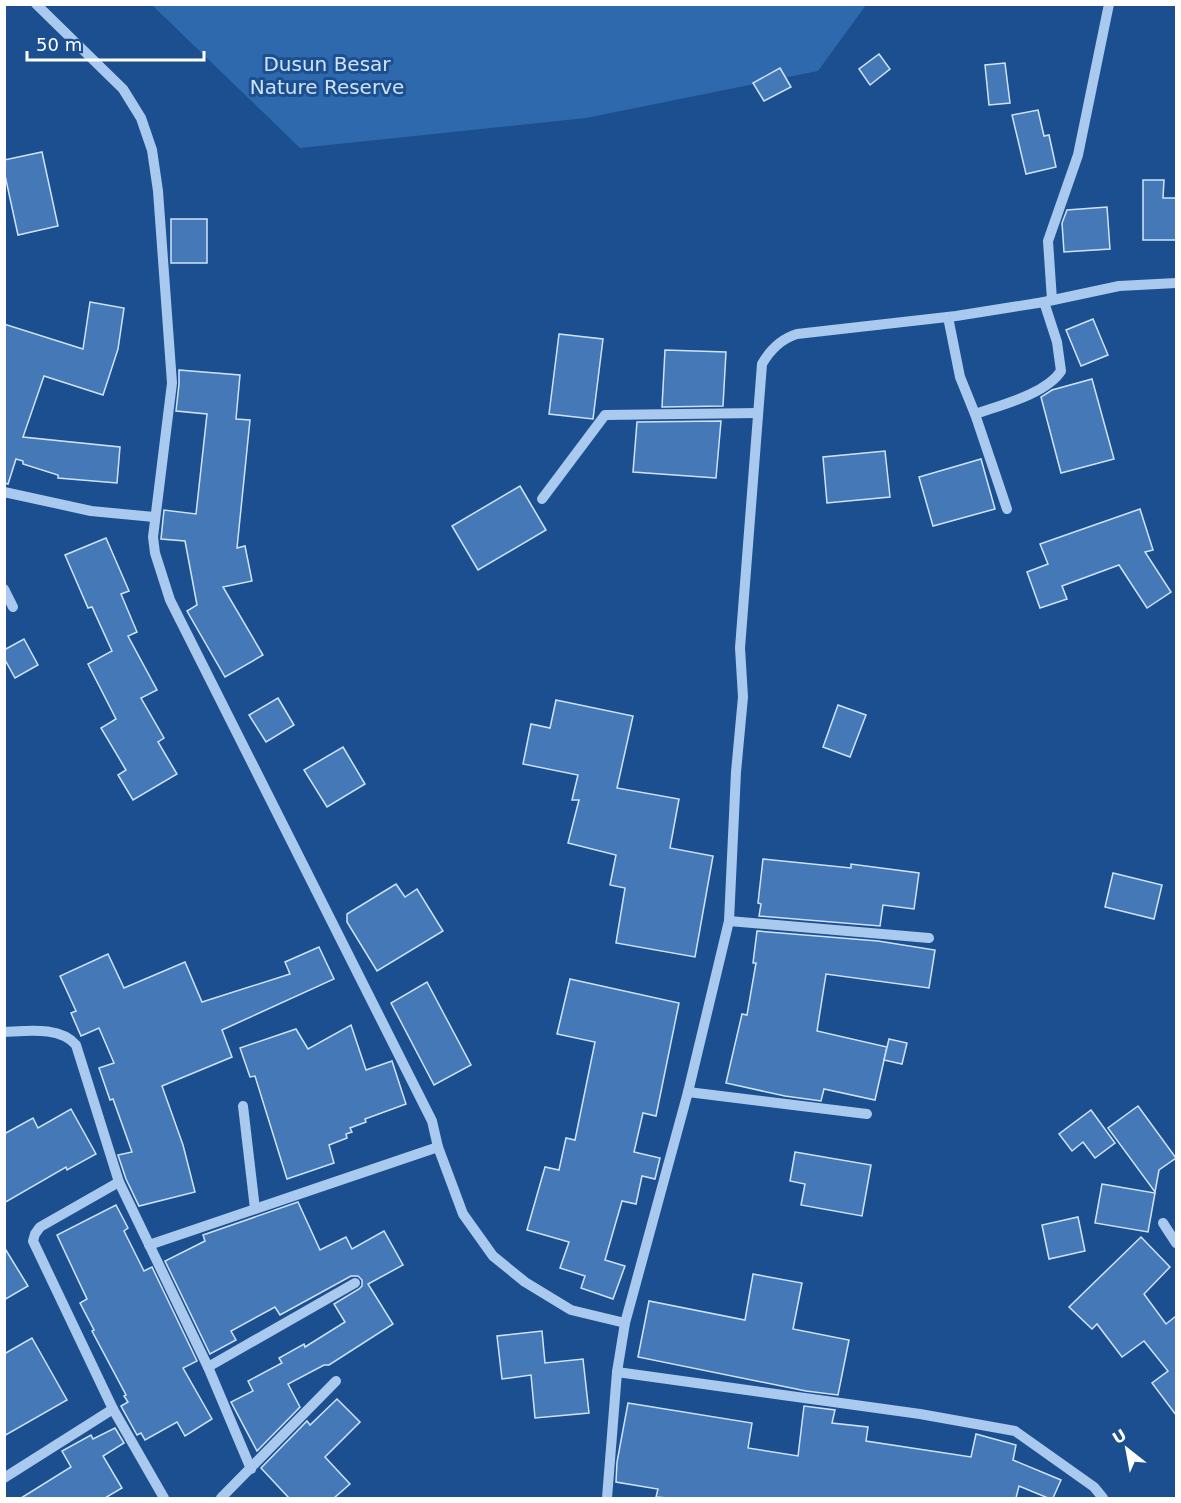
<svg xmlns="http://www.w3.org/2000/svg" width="1181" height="1503" font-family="'DejaVu Sans',sans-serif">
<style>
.green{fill:#2e69ad}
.building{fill:#4478b7;stroke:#cfe3fa;stroke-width:1.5}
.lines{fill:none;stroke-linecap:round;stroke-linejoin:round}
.minor{stroke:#a9c9ee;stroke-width:10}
.labels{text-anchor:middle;stroke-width:6;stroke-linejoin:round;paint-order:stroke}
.park-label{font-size:20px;fill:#cfe3fa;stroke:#1b4f8f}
</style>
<rect width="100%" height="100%" fill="#1b4f8f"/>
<!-- green -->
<polygon class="green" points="152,5 866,5 818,71 586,118 300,148"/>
<!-- building -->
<g class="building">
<polygon points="879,54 890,69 870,85 859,69"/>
<polygon points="1005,63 1010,103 989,105 985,65"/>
<polygon points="780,68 791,87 764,101 753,83"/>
<polygon points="1038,110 1044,136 1049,135 1056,167 1026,174 1012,115"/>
<polygon points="42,152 58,226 18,235 4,171 4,160"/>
<polygon points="1143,180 1164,180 1163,198 1176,198 1176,240 1143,240"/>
<polygon points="1107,207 1110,249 1064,252 1062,223 1067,210"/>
<rect x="171" y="219" width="36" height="44"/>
<polygon points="90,302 124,308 118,349 103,395 44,376 23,437 120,447 117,483 58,478 58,475 23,464 23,461 16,459 8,484 4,483 4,324 83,349"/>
<polygon points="1093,319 1108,355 1081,366 1066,330"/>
<polygon points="559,334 603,339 593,419 549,414"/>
<polygon points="665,350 726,352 723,406 662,407"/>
<polygon points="179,370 240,375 236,419 250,420 237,548 245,546 252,581 223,587 263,655 225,677 187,611 197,605 185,541 161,539 164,510 196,514 207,414 176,411 179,384"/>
<polygon points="1092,379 1114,459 1061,473 1041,397 1052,390"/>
<polygon points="721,421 716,478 633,472 637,422"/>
<polygon points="885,451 890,497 827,503 823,457"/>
<polygon points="981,459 995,509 933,526 919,477"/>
<polygon points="520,486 546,530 478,570 452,526"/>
<polygon points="1140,509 1153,550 1145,552 1171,592 1147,608 1119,565 1062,586 1067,599 1040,608 1027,572 1048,564 1040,544"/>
<polygon points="106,538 129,591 121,594 137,632 128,636 157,690 141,698 164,738 158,742 177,774 133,800 118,775 126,770 101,728 116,719 88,664 112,651 92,607 88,608 65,555"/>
<polygon points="24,639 38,665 15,678 4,658 4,650"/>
<polygon points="278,698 294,725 266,742 249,715"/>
<polygon points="556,700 633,716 617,788 679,799 670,848 713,856 695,957 616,943 625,888 610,885 616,855 568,843 579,800 572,800 578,775 523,764 531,724 550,728"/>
<polygon points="838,705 866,715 850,757 823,747"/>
<polygon points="343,747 365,784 327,807 304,770"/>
<polygon points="763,859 851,868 851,864 919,873 914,909 883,905 880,926 759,916 761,904 758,903"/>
<polygon points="1113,873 1162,885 1154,919 1105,907"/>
<polygon points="396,884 405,897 417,889 443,931 377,971 347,922 347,914"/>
<polygon points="757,931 878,941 935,950 929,988 826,974 817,1031 887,1047 875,1100 824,1089 821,1101 785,1096 726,1083 742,1014 747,1015 756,963 753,963"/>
<polygon points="319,947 334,979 222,1030 232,1057 162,1086 183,1145 195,1192 139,1206 126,1179 118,1155 132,1152 113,1099 110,1100 99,1068 114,1063 99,1028 81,1036 71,1013 76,1011 60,976 108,954 124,988 185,962 202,1002 290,974 285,962"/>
<polygon points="570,979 679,1003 656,1116 643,1113 634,1152 660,1158 655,1179 642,1176 636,1204 622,1201 605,1260 625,1266 613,1299 581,1288 585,1276 560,1268 569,1242 527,1230 545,1167 559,1170 566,1138 575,1140 595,1042 557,1034"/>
<polygon points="427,982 471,1065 434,1085 391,1003"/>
<polygon points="351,1025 366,1070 392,1061 406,1104 365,1119 366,1122 350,1128 352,1132 346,1134 347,1138 329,1145 334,1163 287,1179 255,1076 250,1077 240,1048 296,1029 308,1049"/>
<polygon points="889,1039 907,1043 902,1064 884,1060"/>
<polygon points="1138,1106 1176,1158 1159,1170 1155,1192 1108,1128"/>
<polygon points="71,1109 96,1154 67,1170 66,1167 4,1203 4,1134 33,1118 38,1128"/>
<polygon points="1091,1110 1115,1143 1095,1158 1083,1142 1072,1151 1059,1134"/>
<polygon points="795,1152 871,1165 862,1216 801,1205 805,1184 790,1181"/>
<polygon points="1102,1184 1155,1193 1148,1232 1095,1223"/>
<polygon points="298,1202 320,1250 346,1237 352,1249 384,1231 403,1265 368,1284 393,1324 329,1365 324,1365 288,1384 300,1407 257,1451 231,1402 253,1391 248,1381 282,1363 279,1358 304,1344 305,1347 345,1322 334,1304 359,1289 362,1286 362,1280 358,1276 351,1276 280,1315 275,1307 231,1331 236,1340 210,1354 165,1261 205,1241 203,1235"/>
<polygon points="116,1205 128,1228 124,1231 144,1271 152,1267 197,1361 183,1368 212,1419 185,1436 177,1422 145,1440 141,1433 137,1435 121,1406 128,1402 124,1396 126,1395 92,1331 94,1330 80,1303 87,1299 57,1235"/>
<polygon points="1078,1217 1085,1251 1049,1259 1042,1225"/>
<polygon points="1141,1237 1170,1267 1144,1294 1166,1324 1176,1316 1176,1415 1152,1383 1168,1371 1144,1341 1122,1357 1097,1324 1092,1329 1069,1307"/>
<polygon points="4,1247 28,1286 4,1300"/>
<polygon points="753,1274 802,1283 793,1329 849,1340 838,1395 806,1391 638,1357 649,1301 745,1320"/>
<polygon points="542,1331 545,1363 583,1359 589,1413 535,1418 531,1375 502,1379 497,1336"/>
<polygon points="32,1338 67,1400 4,1436 4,1354"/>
<polygon points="337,1399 360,1422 325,1457 350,1484 334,1498 289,1498 261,1468 307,1421 310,1425"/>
<polygon points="628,1403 752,1423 748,1448 798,1456 804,1406 835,1410 832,1423 868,1427 866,1441 971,1457 976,1434 1016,1445 1013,1460 1061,1480 1053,1498 1048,1498 1019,1486 1016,1498 667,1498 656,1497 658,1489 616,1482 617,1462"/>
<polygon points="115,1428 124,1443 103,1456 122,1488 105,1498 21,1498 71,1467 62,1451 91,1435 93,1439"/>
</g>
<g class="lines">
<!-- minor -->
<g class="minor">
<polyline points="36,4 123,89 141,118 152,150 158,191 172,383 153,537 155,553 170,600 432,1121 438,1147 463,1214 493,1256 525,1282 571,1310 625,1323"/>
<polyline points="1052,300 1048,241 1078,155 1109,4"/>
<path d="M948 317 960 377 975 414C1001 405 1046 394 1061 371L1057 342 1044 302"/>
<polyline points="975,414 1007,509"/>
<polyline points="4,492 91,511 154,517"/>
<polyline points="542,499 605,415 758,413"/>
<polyline points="4,589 13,607"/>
<polyline points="729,921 929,938"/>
<path d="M4 1032C27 1031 60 1026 76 1045L119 1182 208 1367 251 1469"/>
<polyline points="688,1092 867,1114"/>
<polyline points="243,1106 255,1209"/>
<polyline points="119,1182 40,1227 35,1234 33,1241 113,1409 164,1498"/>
<polyline points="1163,1223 1176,1243"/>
<polyline points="149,1245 438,1147"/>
<polyline points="208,1367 355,1283"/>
<polyline points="617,1372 920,1414 1015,1431 1094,1487 1103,1498"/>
<polyline points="4,1478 113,1409"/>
<polyline points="221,1498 336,1381"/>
<path d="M607 1498 617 1372 625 1323 688 1092 729 921 736 772 743 697 740 648 762 364C770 350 781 339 797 334L956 316 1044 302 1119 286 1176 283"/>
</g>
</g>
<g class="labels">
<!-- park labels -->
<g class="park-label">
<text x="327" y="71">Dusun Besar<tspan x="327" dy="23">Nature Reserve</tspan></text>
</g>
</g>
<!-- border -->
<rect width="1181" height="1503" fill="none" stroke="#ffffff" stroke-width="12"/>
<!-- north arrow -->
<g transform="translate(1127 1449) rotate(329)" stroke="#1b4f8f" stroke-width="4.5" paint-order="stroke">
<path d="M0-4.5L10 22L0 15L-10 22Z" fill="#ffffff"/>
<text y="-9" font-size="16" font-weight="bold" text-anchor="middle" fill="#ffffff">U</text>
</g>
<!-- scale -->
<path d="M27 51v9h177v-9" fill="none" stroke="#ffffff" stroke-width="3"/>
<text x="36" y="51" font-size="18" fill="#ffffff" stroke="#1b4f8f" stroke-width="4.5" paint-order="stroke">50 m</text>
</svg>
